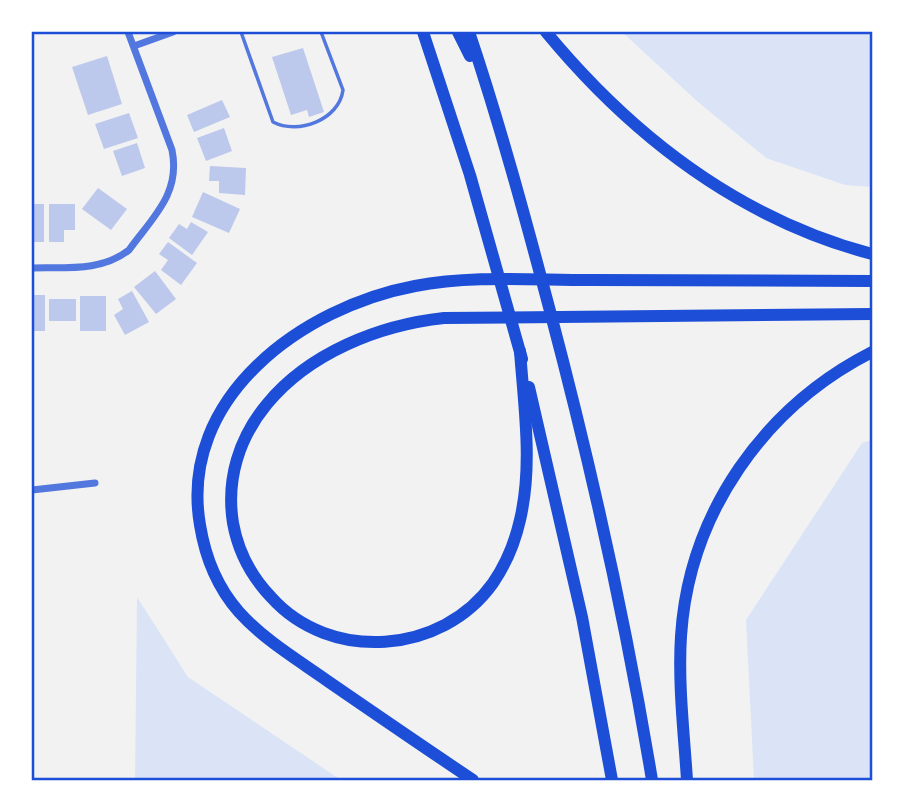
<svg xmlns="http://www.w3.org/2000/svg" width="904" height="812" font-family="'Source Serif 4',serif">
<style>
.green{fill:#dbe4f7}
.building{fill:#bdc9ec}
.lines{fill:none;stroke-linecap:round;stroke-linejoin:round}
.service{stroke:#5277de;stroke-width:3.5}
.minor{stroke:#5277de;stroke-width:7}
.trunk{stroke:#1d4ed8;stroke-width:12}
.neatline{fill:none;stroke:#1d4ed8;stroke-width:2.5}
</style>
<rect width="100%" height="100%" fill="#f2f2f2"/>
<!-- green -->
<g class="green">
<polygon points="622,32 872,32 872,187 845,185 766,158 698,102"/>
<polygon points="872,440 872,780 754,780 746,620 862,443"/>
<polygon points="137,597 188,677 341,780 135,780"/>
</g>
<!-- building -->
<g class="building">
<polygon points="303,48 324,112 309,117 307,110 291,115 272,57"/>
<polygon points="107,56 122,104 88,115 72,67"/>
<polygon points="222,100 230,117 194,132 187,115"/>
<polygon points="129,113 138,138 104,149 95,124"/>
<polygon points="224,128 232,151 206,161 197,138"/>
<polygon points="137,143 145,168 122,176 113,151"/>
<polygon points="210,166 246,168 245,195 219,193 219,181 209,181"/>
<polygon points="98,188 127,209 111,230 82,209"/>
<polygon points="203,192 240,209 229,233 192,217"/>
<rect x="32" y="204" width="12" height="38"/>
<polygon points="49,204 75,204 75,230 64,230 64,242 49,242"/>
<polygon points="191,222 208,232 192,255 169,238 179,224 187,229"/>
<polygon points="168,242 197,263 181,285 161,270 168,260 159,254"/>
<polygon points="155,271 176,299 156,314 134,287"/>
<polygon points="132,291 149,322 125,335 114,315 123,309 118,299"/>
<rect x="32" y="295" width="13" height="36"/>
<rect x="80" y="296" width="26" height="35"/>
<rect x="49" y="299" width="27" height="22"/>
</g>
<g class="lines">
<!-- service -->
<path class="service" d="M241 32 273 122C298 135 339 120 343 90L321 32"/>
<!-- minor -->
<g class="minor">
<polyline points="134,46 173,32"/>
<path d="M32 268C65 267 101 272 129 250 152 218 181 194 172 150L128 32"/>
<polyline points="32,490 95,483"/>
</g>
<!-- trunk -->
<g class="trunk">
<polyline points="423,32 470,175 522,359"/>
<polyline points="458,32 470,56"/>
<path d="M469 32C500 124 525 217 550 311 591 466 626 622 652 780"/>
<path d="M546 32C632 136 740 219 872 254"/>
<path d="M520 351C524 407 533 465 520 520 515 542 506 564 493 583 442 655 330 663 271 597 251 576 238 551 233 523 226 479 239 438 267 404 309 353 379 325 444 318L872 314"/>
<polyline points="529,387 582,617 612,780"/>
<path d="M473 780C425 748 377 715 329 682 298 660 264 640 239 612 217 587 205 556 200 525 178 397 303 307 415 286 471 275 532 280 589 280 684 281 778 281 872 281"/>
<path d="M687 780C684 733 678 684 681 636 689 513 764 407 872 352"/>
</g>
</g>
<!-- border -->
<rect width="904" height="812" fill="none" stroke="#ffffff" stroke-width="66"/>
<rect x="33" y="33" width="838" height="746" class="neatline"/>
</svg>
